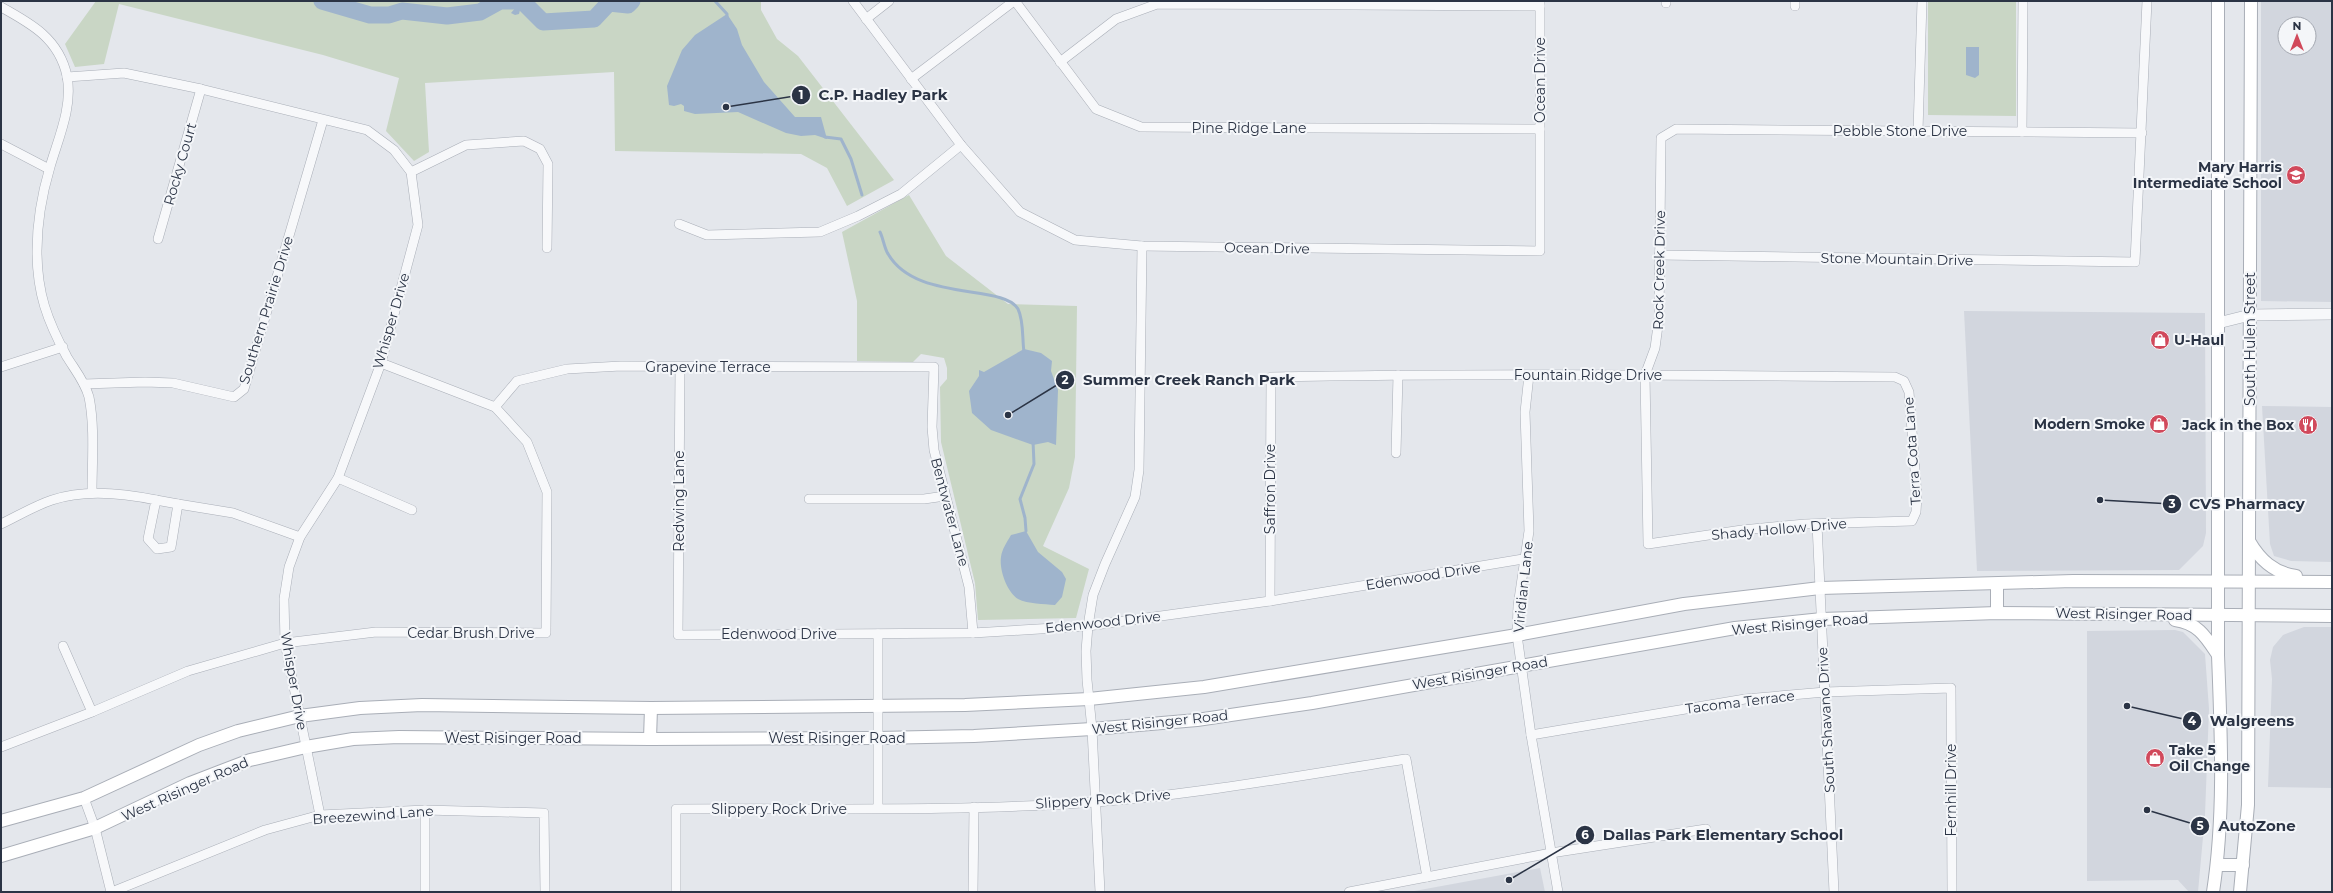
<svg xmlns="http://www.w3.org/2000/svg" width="2333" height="893" font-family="Montserrat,sans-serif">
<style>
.built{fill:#d2d6de;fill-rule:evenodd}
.green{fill:#c9d6c5}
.water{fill:#9fb4cc}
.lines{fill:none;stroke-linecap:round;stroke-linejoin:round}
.stream{stroke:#9fb4cc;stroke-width:3}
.river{stroke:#9fb4cc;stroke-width:17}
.minor-casing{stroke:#a9aeb7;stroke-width:10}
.tertiary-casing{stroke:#a9aeb7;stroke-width:12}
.secondary-casing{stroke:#a9aeb7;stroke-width:14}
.minor{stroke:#f7f8fa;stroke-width:9}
.tertiary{stroke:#f7f8fa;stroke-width:11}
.secondary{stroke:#fff;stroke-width:12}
.labels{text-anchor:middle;stroke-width:4;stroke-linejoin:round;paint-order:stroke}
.street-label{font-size:14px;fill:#2b3445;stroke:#f4f6f9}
.poi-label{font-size:14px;font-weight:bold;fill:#2b3445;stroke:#f4f6f9;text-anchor:end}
.leader{fill:none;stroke:#2b3445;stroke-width:1.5}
.callout-dot{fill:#2b3445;stroke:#f4f6f9;stroke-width:1.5}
.mark-label{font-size:12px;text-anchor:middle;font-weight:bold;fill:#fff}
.callout-label{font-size:15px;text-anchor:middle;font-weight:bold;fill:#2b3445;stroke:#f4f6f9;stroke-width:4;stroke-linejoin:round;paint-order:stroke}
</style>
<rect width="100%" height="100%" fill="#e4e7ec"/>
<!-- built -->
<g class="built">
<path d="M2261 1H2332V302L2261 301ZM2285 24H2309V48H2285Z"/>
<polygon points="1964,311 2205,313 2206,533 2203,546 2179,570 1977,571"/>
<polygon points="2262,406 2332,407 2332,562 2291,561 2274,556 2270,544"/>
<polygon points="2304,627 2332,627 2332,788 2268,787 2272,679 2270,660 2273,647 2283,635"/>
<polygon points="2175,630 2183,632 2205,654 2209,709 2205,815 2198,892 2189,892 2178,880 2087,881 2087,631"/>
<polygon points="1540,868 1545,892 1409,892"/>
</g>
<!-- green -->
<g class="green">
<polygon points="96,1 761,1 761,10 777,39 798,56 894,180 847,206 827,168 801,154 615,151 614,72 425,83 429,152 414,161 386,131 399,78 323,55 119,4 104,64 75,67 65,44"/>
<polygon points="1928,1 2016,1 2016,116 1928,115"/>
<polygon points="909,195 946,256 1008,304 1077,306 1075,457 1069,488 1043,546 1089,569 1076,618 978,620 975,583 941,442 940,387 947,379 947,368 944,358 921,354 913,362 857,361 857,301 842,232"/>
</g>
<!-- water -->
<g class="water">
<polygon points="508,1 526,1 534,8 524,4 521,6 519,14 515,15 511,13 517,6"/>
<polygon points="727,14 737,29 742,45 764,82 795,117 821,117 827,139 815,135 801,136 786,133 738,112 695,114 684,111 684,106 681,104 674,106 669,105 667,86 682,50 695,35"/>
<polygon points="1966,47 1979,47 1979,75 1975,78 1966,75"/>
<polygon points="1024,349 1041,353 1052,361 1051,371 1058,390 1056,445 1048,442 1033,445 991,430 972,413 969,391 979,376 979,370 984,372"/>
<path d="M1026 531 1038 552 1062 572 1066 579 1062 597 1055 605C1044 604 1028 604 1018 599 1007 592 999 570 1001 557 1002 549 1007 542 1011 535Z"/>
</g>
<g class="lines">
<!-- stream -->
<g class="stream">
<polyline points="715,1 727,14 727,17"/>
<polyline points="825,137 841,139 851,159 862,195"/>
<path d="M880 232C883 238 884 246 887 252 914 303 1003 283 1018 309 1024 321 1022 339 1024 352"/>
<polyline points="1026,531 1025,518 1020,499 1034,464 1033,441"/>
</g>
<!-- river -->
<polyline class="river" points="322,1 370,15 389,15 402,11 447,16 480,12 500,1 522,1 543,22 594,19 609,3 628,5 632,1"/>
<defs>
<g id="minor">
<polyline points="853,1 961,145 1020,212 1075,240 1142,246 1540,251 1540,1"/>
<polyline points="1015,1 1096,109 1141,127 1540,129"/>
<polyline points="1795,1 1795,6"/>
<polyline points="1666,3 1666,1"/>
<path d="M1 7C32 24 59 39 67 76 73 107 58 139 50 167 42 194 37 223 37 251 37 293 47 320 67 357 75 370 85 382 89 397 95 427 92 462 92 493"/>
<polyline points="866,19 889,1"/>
<polyline points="1060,62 1116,19 1157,4 1540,6"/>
<polyline points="67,77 124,73 201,89 367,130 394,150 411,172 418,225 381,363 338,478 300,537 289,567 284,599 285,643 320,815"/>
<polyline points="911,79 1014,1"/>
<polyline points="1918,131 1922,1"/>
<polyline points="2022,132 2023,1"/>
<polyline points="1,144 49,169"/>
<polyline points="411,172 466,145 524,141 540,149 548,164 547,248"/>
<polyline points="679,224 707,235 820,232 858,216 901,194 961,145"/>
<polyline points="158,239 201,89"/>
<polyline points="1659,255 2135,262 2147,1"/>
<polyline points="1,367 63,347"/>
<polyline points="680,367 678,635 973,633 1088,626 1270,601 1523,559"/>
<polyline points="1529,375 1525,412 1529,531 1518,606 1517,635 1531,735 1558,892"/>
<polyline points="84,384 145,382 173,383 234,397 244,389 323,120"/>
<polyline points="495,407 517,381 567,369 621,366 934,367 932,427 934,450 969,587 973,633"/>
<polyline points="1396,453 1398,375"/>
<polyline points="338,478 412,510"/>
<polyline points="809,499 924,499 945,496"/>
<polyline points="156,500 178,504"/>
<path d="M1 524C18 516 34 506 52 500 84 489 123 493 156 500L148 539 157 549 171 547 178 504 233 513 300 537"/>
<polyline points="1817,524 1834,892"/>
<path d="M1270 601 1271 377C1479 373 1687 375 1895 377L1904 381 1909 392 1917 496 1916 512 1912 521 1805 524 1742 530 1648 544 1645 375 1655 348 1659 318 1661 138 1676 129 2142 133"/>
<polyline points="878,634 878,808"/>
<polyline points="63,646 92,712"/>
<polyline points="1531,735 1745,699 1825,692 1951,688 1952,892"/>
<polyline points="1,747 92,712 188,671 285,643 376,632 546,633 547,492 527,442 495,407 381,363"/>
<polyline points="84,798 95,828 111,892"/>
<polyline points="112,892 265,830 320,815 425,810 544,813 545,892"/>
<polyline points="425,892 425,810"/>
<path d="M676 892V809C816 808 956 812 1096 802 1200 794 1303 775 1406 759L1427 877"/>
<polyline points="973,892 974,807"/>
<polyline points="1100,892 1092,729 1087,680 1086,651 1088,626 1093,595 1105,564 1135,497 1139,470 1142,246"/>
<polyline points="1349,892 1551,853 1706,829"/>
</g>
<polyline id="tertiary" points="2218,323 2250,315 2332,314"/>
<g id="secondary">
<path d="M2249 541C2260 560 2274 573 2296 576"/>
<polyline points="1997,584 1997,613"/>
<path d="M2175 620C2198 623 2206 637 2218 655"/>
<polyline points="650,739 651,708"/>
<polyline points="1,821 84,798 199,745 238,731 300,716 360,708 422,705 651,708 965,705 1089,699 1204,687 1517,635 1684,604 1820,588 2073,581 2332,582"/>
<polyline points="1,856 95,828 190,783 250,760 306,747 353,739 399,737 650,739 878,738 974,736 1092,729 1197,720 1312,703 1735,628 1822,619 1997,613 2332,616"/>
<polyline points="2217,865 2243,865"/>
<path d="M2213 892C2225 814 2221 734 2218 655V1"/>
<polyline points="2240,892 2248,805 2251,1"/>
</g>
</defs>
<!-- minor casing -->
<use href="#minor" class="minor-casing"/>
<!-- tertiary casing -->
<use href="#tertiary" class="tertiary-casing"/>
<!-- secondary casing -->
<use href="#secondary" class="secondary-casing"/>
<!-- minor -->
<use href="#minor" class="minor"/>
<!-- tertiary -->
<use href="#tertiary" class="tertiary"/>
<!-- secondary -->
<use href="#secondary" class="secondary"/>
</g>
<!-- icons -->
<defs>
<symbol id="school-disc" viewBox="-11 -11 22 22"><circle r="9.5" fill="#d1495b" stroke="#f4f6f9"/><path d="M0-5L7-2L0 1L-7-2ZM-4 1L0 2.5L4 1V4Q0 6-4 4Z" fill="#fff"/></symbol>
<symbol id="shop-disc" viewBox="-11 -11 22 22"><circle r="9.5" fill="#d1495b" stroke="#f4f6f9"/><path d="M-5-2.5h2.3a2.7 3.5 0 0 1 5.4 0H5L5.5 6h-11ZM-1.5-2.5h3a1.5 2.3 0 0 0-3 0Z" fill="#fff"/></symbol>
<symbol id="restaurant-disc" viewBox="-11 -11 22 22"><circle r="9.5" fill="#d1495b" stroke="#f4f6f9"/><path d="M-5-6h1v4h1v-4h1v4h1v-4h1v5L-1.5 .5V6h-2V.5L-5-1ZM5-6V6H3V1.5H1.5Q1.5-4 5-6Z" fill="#fff"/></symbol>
</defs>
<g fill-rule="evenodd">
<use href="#school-disc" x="2285" y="164" width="22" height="22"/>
<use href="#shop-disc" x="2149" y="329" width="22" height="22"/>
<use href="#shop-disc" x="2148" y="413" width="22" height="22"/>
<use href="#restaurant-disc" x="2297" y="414" width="22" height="22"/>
<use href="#shop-disc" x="2144" y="747" width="22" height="22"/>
</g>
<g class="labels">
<!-- street labels -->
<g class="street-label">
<text transform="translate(1540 80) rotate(-90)" y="5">Ocean Drive</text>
<text x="1249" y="133">Pine Ridge Lane</text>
<text x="1900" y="136">Pebble Stone Drive</text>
<text transform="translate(180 164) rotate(-74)" y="5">Rocky Court</text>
<text transform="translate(1267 248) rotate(1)" y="5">Ocean Drive</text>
<text transform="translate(1897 259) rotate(1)" y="5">Stone Mountain Drive</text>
<text transform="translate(1659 270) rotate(-89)" y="5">Rock Creek Drive</text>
<text transform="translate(266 310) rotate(-73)" y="5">Southern Prairie Drive</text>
<text transform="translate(391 321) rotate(-74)" y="5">Whisper Drive</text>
<text transform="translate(2250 339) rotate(-90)" y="5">South Hulen Street</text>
<text x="708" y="372">Grapevine Terrace</text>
<text x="1588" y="380">Fountain Ridge Drive</text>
<text transform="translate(1912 451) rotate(-94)" y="5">Terra Cota Lane</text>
<text transform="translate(1270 489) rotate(-90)" y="5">Saffron Drive</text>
<text transform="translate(679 501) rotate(-90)" y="5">Redwing Lane</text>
<text transform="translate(950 512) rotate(75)" y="5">Bentwater Lane</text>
<text transform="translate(1779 529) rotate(-5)" y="5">Shady Hollow Drive</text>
<text transform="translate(1423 576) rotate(-9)" y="5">Edenwood Drive</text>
<text transform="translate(1523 587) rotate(-84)" y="5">Viridian Lane</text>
<text transform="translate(2124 614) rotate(1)" y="5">West Risinger Road</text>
<text transform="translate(1103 622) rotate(-6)" y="5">Edenwood Drive</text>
<text transform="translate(1800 624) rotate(-5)" y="5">West Risinger Road</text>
<text x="471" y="638">Cedar Brush Drive</text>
<text x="779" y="639">Edenwood Drive</text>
<text transform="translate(1480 673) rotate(-10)" y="5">West Risinger Road</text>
<text transform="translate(294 681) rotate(80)" y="5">Whisper Drive</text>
<text transform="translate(1740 702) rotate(-7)" y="5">Tacoma Terrace</text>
<text transform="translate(1826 720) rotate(-93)" y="5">South Shavano Drive</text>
<text transform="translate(1160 722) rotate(-6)" y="5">West Risinger Road</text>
<text x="513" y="743">West Risinger Road</text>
<text x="837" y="743">West Risinger Road</text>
<text transform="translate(185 789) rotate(-24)" y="5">West Risinger Road</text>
<text transform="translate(1951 790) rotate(-90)" y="5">Fernhill Drive</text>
<text transform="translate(1103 799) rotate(-4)" y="5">Slippery Rock Drive</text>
<text x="779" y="814">Slippery Rock Drive</text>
<text transform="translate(373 815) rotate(-4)" y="5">Breezewind Lane</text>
</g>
<!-- poi labels -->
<g class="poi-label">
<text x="2282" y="172">Mary Harris<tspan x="2282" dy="16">Intermediate School</tspan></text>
<text x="2174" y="345" text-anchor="start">U-Haul</text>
<text x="2145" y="429">Modern Smoke</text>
<text x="2294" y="430">Jack in the Box</text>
<text x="2169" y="755" text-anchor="start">Take 5<tspan x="2169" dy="16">Oil Change</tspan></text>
</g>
</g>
<!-- callouts -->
<path class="leader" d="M726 107L801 95M1008 415L1065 380M2100 500L2172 504M2127 706L2192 721M2147 810L2200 826M1509 880L1585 835"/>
<g class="callout-dot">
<circle cx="726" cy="107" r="4"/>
<circle cx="1008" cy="415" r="4"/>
<circle cx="2100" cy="500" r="4"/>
<circle cx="2127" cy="706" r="4"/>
<circle cx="2147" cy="810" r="4"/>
<circle cx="1509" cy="880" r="4"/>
<circle cx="801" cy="95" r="10"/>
<circle cx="1065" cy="380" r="10"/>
<circle cx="2172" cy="504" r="10"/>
<circle cx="2192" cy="721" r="10"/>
<circle cx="2200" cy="826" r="10"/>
<circle cx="1585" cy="835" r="10"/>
</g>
<g class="mark-label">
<text x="801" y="99">1</text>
<text x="1065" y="384">2</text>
<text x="2172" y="508">3</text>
<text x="2192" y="725">4</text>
<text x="2200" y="830">5</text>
<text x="1585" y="839">6</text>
</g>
<g class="callout-label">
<text x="883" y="100">C.P. Hadley Park</text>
<text x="1189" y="385">Summer Creek Ranch Park</text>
<text x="2247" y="509">CVS Pharmacy</text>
<text x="2252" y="726">Walgreens</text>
<text x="2257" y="831">AutoZone</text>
<text x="1723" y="840">Dallas Park Elementary School</text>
</g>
<!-- border -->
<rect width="2333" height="893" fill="none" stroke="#2b3445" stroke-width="4"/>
<!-- north arrow -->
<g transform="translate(2297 36)"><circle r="19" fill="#f4f6f9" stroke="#a4a8b1"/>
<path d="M0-3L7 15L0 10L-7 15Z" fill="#d1495b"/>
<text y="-6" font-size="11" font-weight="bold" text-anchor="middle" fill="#2b3445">N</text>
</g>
</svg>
